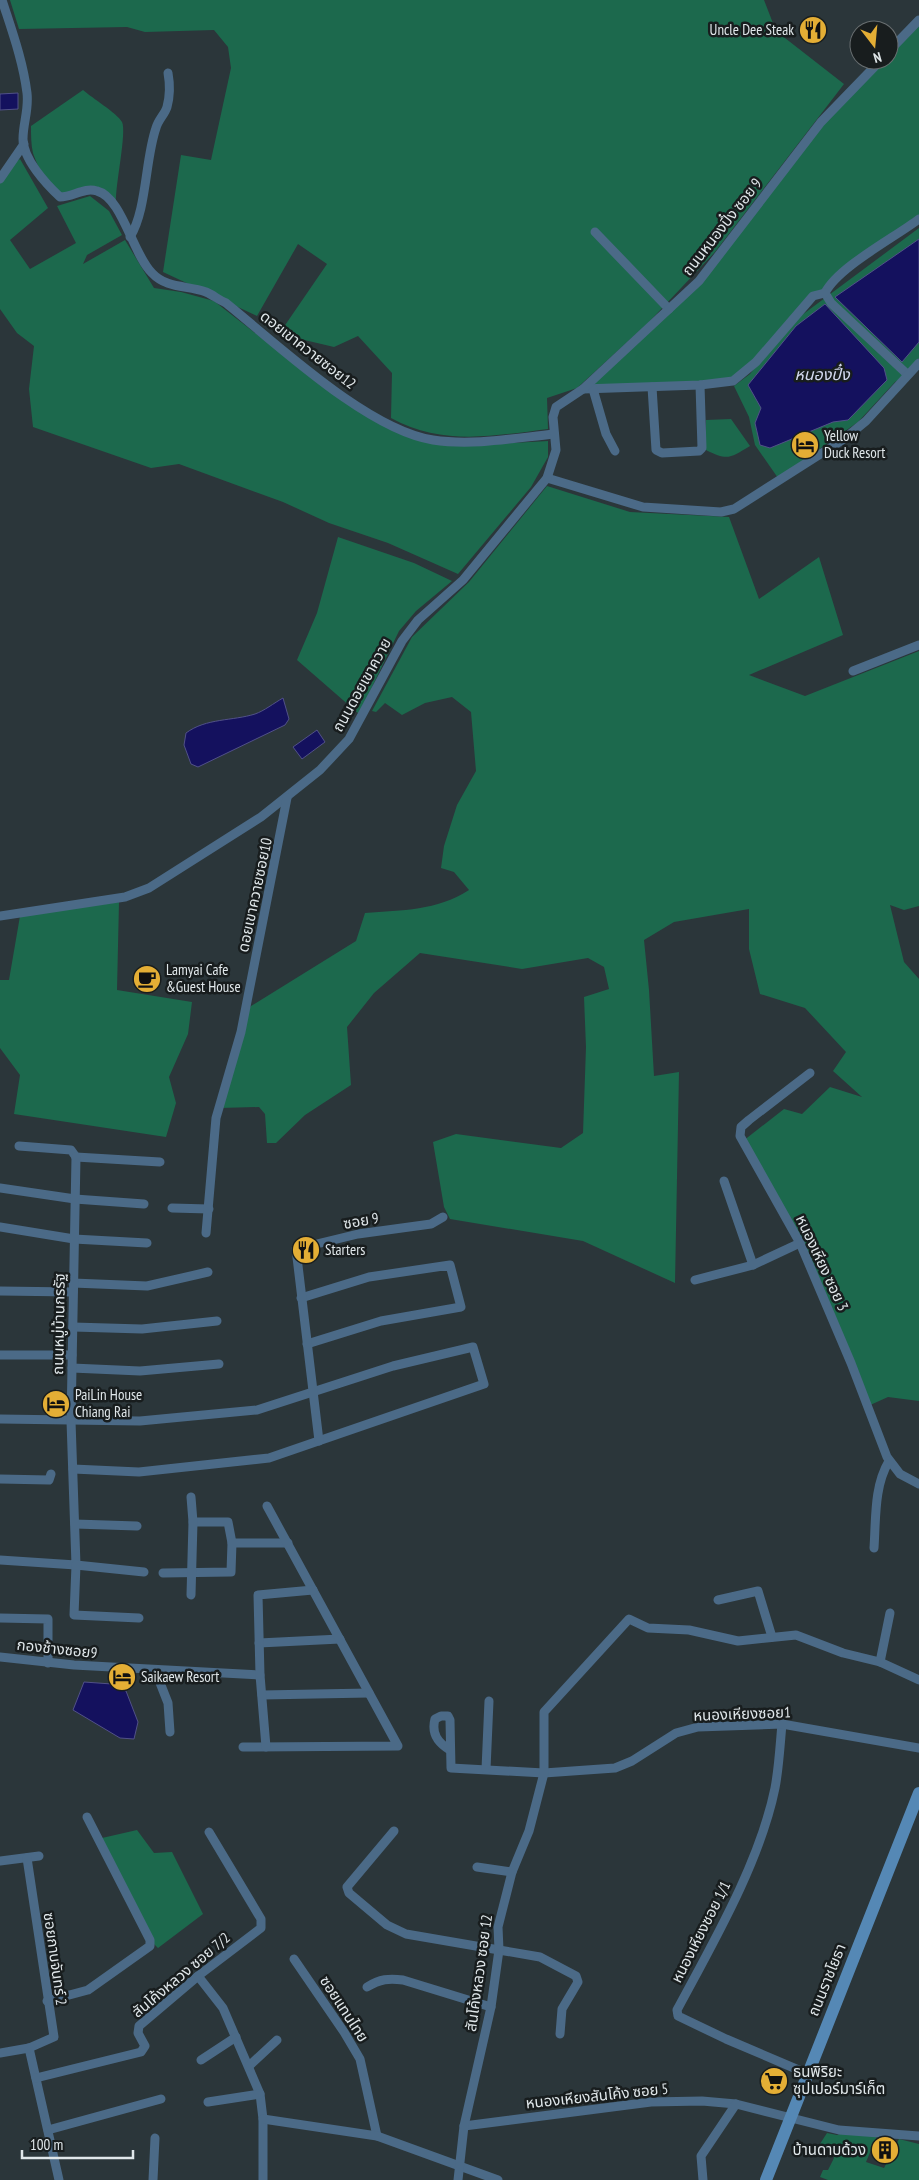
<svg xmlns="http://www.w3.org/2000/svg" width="919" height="2180" font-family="'PT Sans Narrow','Noto Sans Thai',sans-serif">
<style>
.green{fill:#1c694d}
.water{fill:#14115e;stroke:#515188}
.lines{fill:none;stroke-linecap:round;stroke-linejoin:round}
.minor{stroke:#4b6a87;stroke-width:9}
.secondary{stroke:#5588b5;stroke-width:12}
.labels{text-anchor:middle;stroke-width:5;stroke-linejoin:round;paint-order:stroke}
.poi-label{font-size:15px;fill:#e0e7ea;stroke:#181d1e;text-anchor:start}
.street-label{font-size:15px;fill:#e0e7ea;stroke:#181d1e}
.water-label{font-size:16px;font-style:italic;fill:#d4daf1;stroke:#181d1e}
</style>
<rect width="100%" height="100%" fill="#2b363a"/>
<!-- green -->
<g class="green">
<path d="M10 0H764L776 31 844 84 715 252 648 323 577 388 547 398 548 429C492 436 443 446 391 418L392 373 358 336 334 347 279 334 327 264 298 244 257 316 163 272 181 155 211 160 231 68 228 47 214 30 145 32 127 27 19 29Z"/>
<polygon points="919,20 919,220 843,271 798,318 919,228 919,358 907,374 895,382 858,422 778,478 755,445 749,417 734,386 750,374 789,326 733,381 583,389 699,281 821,122 881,60 889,60 889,51"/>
<path d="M83 90C92 98 117 113 122 122 127 132 115 186 116 203 92 171 87 197 62 193 49 190 37 165 33 153 31 145 31 135 31 126Z"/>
<polygon points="20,159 48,208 10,240 30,269 76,243 57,206 90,196 109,211 122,235 87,255 83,264 125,240 154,288 181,292 214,301 331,392 420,440 458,446 548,441 548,457 531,487 458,574 388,543 329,523 283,502 179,464 151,468 33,427 29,389 34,346 17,333 0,309 0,180 12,164"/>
<path d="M731 419 750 446C730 458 728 461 706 450V420Z"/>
<path d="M547 486 630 512 729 517 759 599 819 557 843 635 749 675 805 696 919 651V906L904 910 890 905 904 962 919 979V1401L888 1397 868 1406 797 1237 743 1141 784 1109 802 1114 830 1087 862 1097 833 1071 846 1052 805 1008 760 994 749 949V909L674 922 644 940 649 990 654 1076 679 1072 675 1283 583 1241 450 1219 444 1207 433 1142 456 1134 561 1148 583 1133 586 1047 584 997 609 989 604 967 588 958 522 969 420 953 374 993 347 1027 351 1085 305 1115 276 1143H267L265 1114 259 1107 219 1108 245 1014 251 1006 356 941 365 913C403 910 436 911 469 890L454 872 441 868 444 846 457 805 476 771 471 712 452 697 425 703 402 715 385 703 376 712 372 711 412 637 469 582Z"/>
<polygon points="338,537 414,563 452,581 416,611 399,631 359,714 297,660 317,613"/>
<polygon points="119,902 117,990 192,1002 188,1034 169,1077 176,1103 166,1137 14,1114 20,1075 0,1048 0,980 9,980 20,916"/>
<polygon points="137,1830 154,1853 172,1852 203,1914 158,1948 152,1942 102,1838"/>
<polygon points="827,2133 837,2135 843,2133 877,2136 866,2162 884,2168 899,2139 919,2144 919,2180 828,2180 820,2177 823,2170 828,2170 834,2158 833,2153 818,2147"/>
</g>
<!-- water -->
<g class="water">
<polygon points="18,93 18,109 0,110 0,94"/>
<polygon points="919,239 919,342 902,362 835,297"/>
<polygon points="825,304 884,368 887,380 848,420 833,422 770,448 760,445 755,423 761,408 748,385 796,326"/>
<path d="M283 698 289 719 285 725 198 767 191 764 184 745 186 733C206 718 233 721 255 714 264 711 274 703 283 698Z"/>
<polygon points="317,730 325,742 302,759 293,747"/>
<polygon points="84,1682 112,1684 126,1691 138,1722 134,1739 120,1738 73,1710"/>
</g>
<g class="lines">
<!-- minor -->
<g class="minor">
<path d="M2 0C12 31 23 61 27 93 29 110 23 123 23 139 23 159 46 184 60 197 73 197 84 187 97 191 122 197 133 255 152 273 167 289 187 285 206 292 213 295 219 300 226 303 278 345 368 430 433 440 473 446 515 438 554 434"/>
<polyline points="889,51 919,20"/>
<polyline points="0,179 24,144"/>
<polyline points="595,232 669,309"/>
<path d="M130 237C147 210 145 159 156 128 158 120 165 114 167 107 170 96 170 84 168 73"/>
<path d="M907 374 831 303 825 293C838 267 894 238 919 219"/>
<polyline points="652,387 656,450 662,453 699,451 702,448 700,385"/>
<polyline points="583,389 700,385 733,381 756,362 813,296 825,293"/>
<polyline points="593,389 606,434 615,451"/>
<polyline points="547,478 643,507 721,512 734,509 844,439 866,421 919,363"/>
<polyline points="853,671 919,645"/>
<polyline points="0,916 125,897 149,888 261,817 320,770 349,739 402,641 418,620 463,580 547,478 556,450 553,417 556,407 583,389 699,281 821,122 881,60"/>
<polyline points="810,1073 749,1120 741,1127 740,1136 800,1243 851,1363 887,1457 900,1474 919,1484"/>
<polyline points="19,1146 71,1150 76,1157"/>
<polyline points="76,1157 160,1162"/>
<polyline points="724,1181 753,1265"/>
<polyline points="0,1188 75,1199 144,1204"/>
<polyline points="172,1208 209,1209"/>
<polyline points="0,1227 74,1239 147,1243"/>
<polyline points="206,1233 216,1118 241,1032 287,798"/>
<polyline points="695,1280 753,1265 800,1243"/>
<polyline points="73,1283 147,1286 208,1272"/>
<polyline points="0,1291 73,1292"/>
<polyline points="301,1298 369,1277 450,1265 461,1307 381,1321 307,1344"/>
<polyline points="73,1327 142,1329 217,1321"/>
<polyline points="0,1355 72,1355"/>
<polyline points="72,1368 140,1371 219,1364"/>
<polyline points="0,1419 140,1421 257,1410 393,1366 473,1347 484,1384 269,1458 139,1472 73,1469"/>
<polyline points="319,1441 296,1249 358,1234 431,1224 443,1217"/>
<polyline points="0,1479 49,1480 51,1474"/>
<polyline points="193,1522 228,1522 232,1543"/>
<polyline points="75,1524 137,1526"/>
<path d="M874 1548C876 1518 874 1486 889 1461"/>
<polyline points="0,1560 76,1565 71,1421 76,1157"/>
<polyline points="163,1573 231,1572 232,1543 288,1543"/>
<polyline points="191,1595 193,1522 191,1497"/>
<polyline points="718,1600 758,1591 772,1637"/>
<polyline points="0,1618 48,1619 48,1663"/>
<polyline points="139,1618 74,1615 76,1565 144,1572"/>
<polyline points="259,1643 340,1639"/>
<polyline points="0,1657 74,1665 260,1675"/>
<polyline points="880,1662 890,1613"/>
<polyline points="155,1670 168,1703 170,1732"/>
<polyline points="262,1695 369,1693"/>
<path d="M782 1724C780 1745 779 1767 775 1788 760 1862 713 1943 677 2010L678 2016 726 2039 808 2074"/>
<polyline points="243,1747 398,1746 267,1506"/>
<polyline points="266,1747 260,1675 258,1595 313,1590"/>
<path d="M450 1750C438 1743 431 1734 435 1719L441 1716H448L450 1720 451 1768 544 1773 615 1768 632 1761 676 1733 698 1727 782 1724 919 1748"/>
<polyline points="486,1769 489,1701"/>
<polyline points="394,1831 347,1887 349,1893 387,1925 406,1934 540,1957 576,1976 578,1982 562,2009 560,2034"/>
<polyline points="0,1861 39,1856"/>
<polyline points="477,1867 512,1872"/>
<polyline points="294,1959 344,2032 360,2059 377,2136"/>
<polyline points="198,1976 223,2008 260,2094 263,2119 263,2180"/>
<path d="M367 1987C380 1979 389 1978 403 1980L491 2007"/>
<polyline points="47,2001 88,1990 150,1946 150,1940 87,1817"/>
<polyline points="29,2048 59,2180"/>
<polyline points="0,2053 29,2048 54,2037 27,1858"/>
<polyline points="201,2060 236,2037"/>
<polyline points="249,2066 277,2040"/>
<polyline points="36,2078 141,2052 145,2046 138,2033 139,2026 198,1976 261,1928 261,1919 209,1832"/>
<polyline points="208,2102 260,2094"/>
<polyline points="263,2119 377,2136 498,2180"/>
<polyline points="464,2126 651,2102 702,2101 736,2104 839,2130 919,2136"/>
<polyline points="48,2130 161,2099"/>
<polyline points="153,2180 155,2138"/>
<polyline points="458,2180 464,2126 491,2007 499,1950 498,1927 512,1872 529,1831 544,1773 544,1712 629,1619 648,1628 689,1630 738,1641 796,1635 843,1653 880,1662 919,1680"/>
<polyline points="703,2180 701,2156 736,2104"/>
</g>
<!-- secondary -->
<polyline class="secondary" points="766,2180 919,1793"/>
</g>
<!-- icons -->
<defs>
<symbol id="restaurant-disc" viewBox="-11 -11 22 22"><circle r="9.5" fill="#e4ae35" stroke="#181d1e"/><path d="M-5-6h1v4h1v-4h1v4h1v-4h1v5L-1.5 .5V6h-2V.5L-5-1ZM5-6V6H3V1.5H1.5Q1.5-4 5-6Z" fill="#111"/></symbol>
<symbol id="hotel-disc" viewBox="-11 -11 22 22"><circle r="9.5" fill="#e4ae35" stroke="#181d1e"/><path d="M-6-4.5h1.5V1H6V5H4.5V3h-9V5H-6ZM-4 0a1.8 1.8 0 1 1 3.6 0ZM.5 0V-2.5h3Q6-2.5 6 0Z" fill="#111"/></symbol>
<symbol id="cafe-disc" viewBox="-11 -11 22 22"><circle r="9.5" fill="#e4ae35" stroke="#181d1e"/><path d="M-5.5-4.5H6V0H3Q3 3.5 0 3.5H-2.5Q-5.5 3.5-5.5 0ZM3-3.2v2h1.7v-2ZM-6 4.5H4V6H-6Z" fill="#111"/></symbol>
<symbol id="supermarket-disc" viewBox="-11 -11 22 22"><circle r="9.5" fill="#e4ae35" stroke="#181d1e"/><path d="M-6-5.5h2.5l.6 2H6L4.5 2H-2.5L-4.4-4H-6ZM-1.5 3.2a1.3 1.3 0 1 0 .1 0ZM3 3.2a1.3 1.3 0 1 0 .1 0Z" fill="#111"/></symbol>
<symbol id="building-disc" viewBox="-11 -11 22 22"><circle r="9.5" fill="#e4ae35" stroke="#181d1e"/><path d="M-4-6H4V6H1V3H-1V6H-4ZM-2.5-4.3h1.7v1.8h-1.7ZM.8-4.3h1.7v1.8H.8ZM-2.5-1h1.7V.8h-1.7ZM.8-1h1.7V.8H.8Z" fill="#111"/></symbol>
</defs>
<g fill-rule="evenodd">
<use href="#restaurant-disc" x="797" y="14" width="32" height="32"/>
<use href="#hotel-disc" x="789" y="429" width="32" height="32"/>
<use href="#cafe-disc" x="131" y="963" width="32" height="32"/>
<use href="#restaurant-disc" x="290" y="1234" width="32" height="32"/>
<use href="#hotel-disc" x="40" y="1388" width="32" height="32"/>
<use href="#hotel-disc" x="106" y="1661" width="32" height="32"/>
<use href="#supermarket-disc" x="758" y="2065" width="32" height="32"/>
<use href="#building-disc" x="869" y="2134" width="32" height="32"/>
</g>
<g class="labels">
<!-- poi labels -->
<g class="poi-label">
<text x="794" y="35" text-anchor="end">Uncle Dee Steak</text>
<text x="824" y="441">Yellow<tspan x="824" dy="17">Duck Resort</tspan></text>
<text x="166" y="975">Lamyai Cafe<tspan x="166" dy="17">&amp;Guest House</tspan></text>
<text x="325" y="1255">Starters</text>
<text x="75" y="1400">PaiLin House<tspan x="75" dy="17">Chiang Rai</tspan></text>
<text x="141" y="1682">Saikaew Resort</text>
<text x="793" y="2077">ธนพิริยะ<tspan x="793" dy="17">ซุปเปอร์มาร์เก็ต</tspan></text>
<text x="866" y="2155" text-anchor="end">บ้านดาบด้วง</text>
</g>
<!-- street labels -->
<g class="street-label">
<text transform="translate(722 227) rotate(-52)" y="5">ถนนหนองปึ๋ง ซอย 9</text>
<text transform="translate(308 350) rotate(38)" y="5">ดอยเขาควายซอย12</text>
<text transform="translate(362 685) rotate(-61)" y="5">ถนนดอยเขาควาย</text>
<text transform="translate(255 895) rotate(-78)" y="5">ดอยเขาควายซอย10</text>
<text transform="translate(361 1221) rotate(-10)" y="5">ซอย 9</text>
<text transform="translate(822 1263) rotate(65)" y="5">หนองเหียง ซอย 3</text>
<text transform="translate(59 1324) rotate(-89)" y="5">ถนนหมู่บ้านกรรัฐ</text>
<text transform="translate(57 1649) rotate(6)" y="5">กองช้างซอย9</text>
<text transform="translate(742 1714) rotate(-2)" y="5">หนองเหียงซอย1</text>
<text transform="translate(701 1932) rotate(-63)" y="5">หนองเหียงซอย 1/1</text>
<text transform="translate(55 1959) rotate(82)" y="5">ซอยกาบจันทร์ 2</text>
<text transform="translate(479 1973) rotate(-82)" y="5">สันโค้งหลวง ซอย 12</text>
<text transform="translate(181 1975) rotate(-40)" y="5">สันโค้งหลวง ซอย 7/2</text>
<text transform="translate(827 1980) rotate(-68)" y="5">ถนนราชโยธา</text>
<text transform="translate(344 2009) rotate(57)" y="5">ซอยแทนไทย</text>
<text transform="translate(597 2096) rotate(-6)" y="5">หนองเหียงสันโค้ง ซอย 5</text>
</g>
<!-- water labels -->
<g class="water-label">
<text x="822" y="380">หนองปึ๋ง</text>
</g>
</g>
<!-- north arrow -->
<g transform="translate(874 45) rotate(164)"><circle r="24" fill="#181d1e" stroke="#686e70"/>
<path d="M0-4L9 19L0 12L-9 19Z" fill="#e4ae35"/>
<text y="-8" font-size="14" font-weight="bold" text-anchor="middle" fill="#e0e7ea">N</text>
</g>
<!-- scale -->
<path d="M22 2150v8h111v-8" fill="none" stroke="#e0e7ea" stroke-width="2.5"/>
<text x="30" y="2150" font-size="15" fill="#e0e7ea" stroke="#181d1e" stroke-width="4" paint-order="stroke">100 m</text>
</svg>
